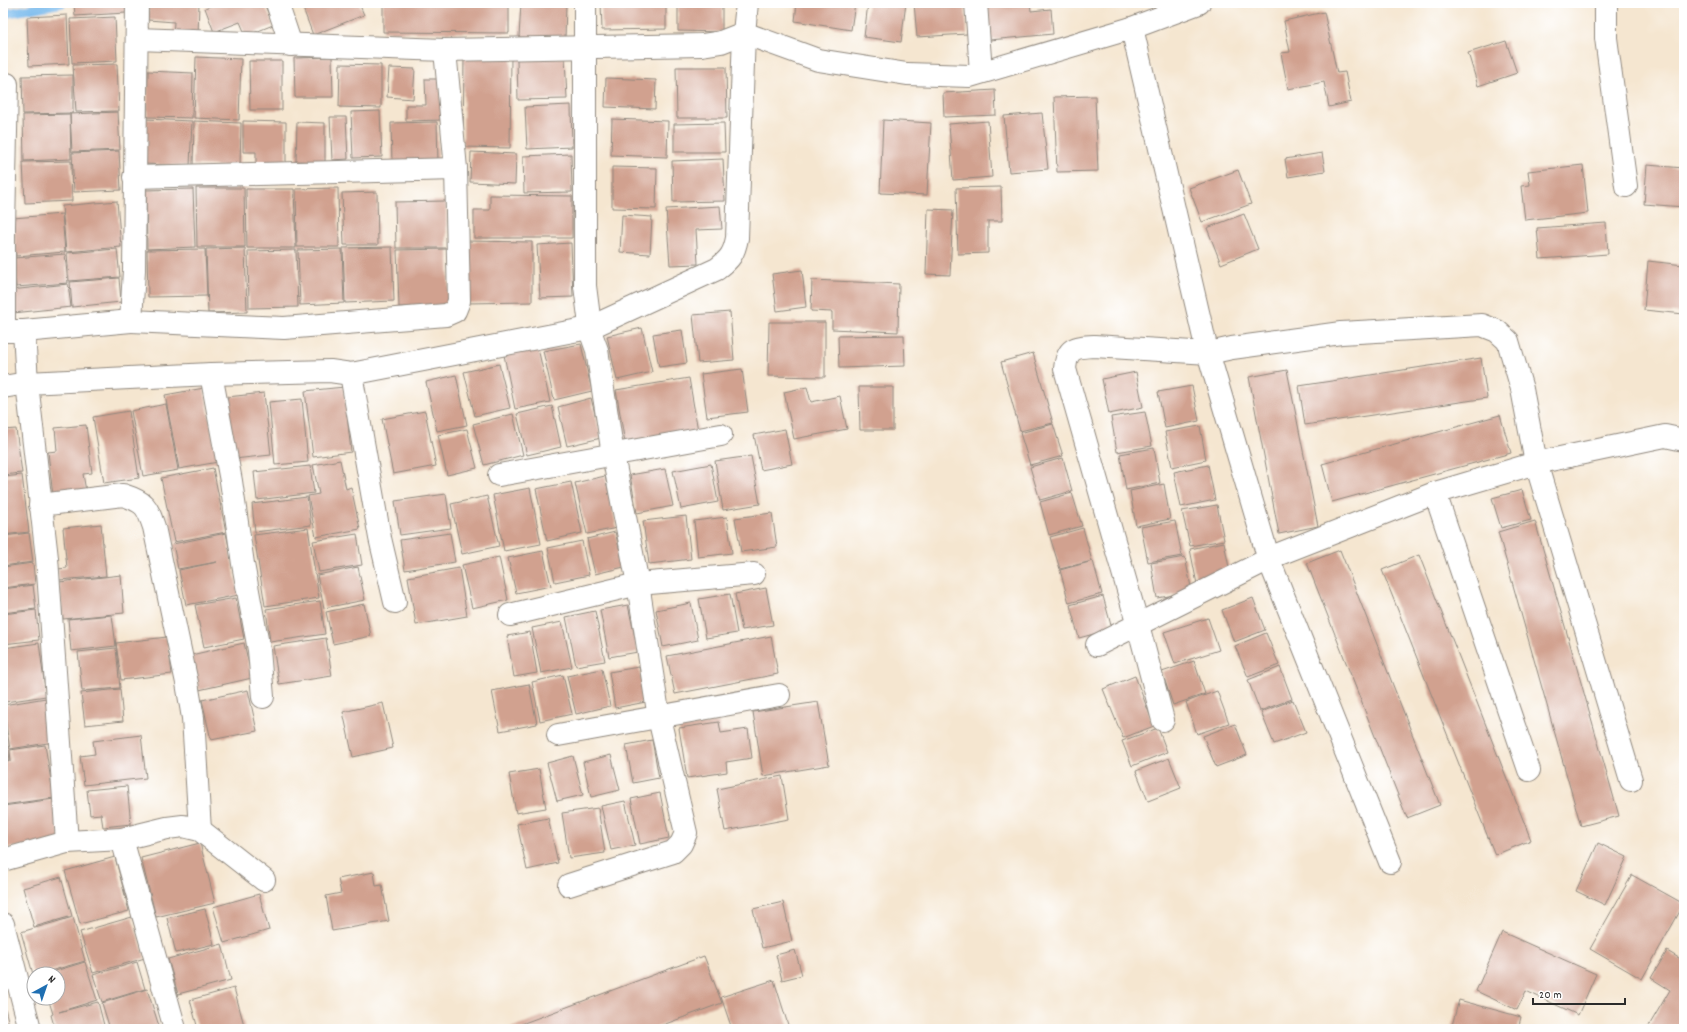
<svg xmlns="http://www.w3.org/2000/svg" width="1687" height="1032" font-family="Dekko,sans-serif">
<style>
.lines{fill:none;stroke-linecap:round;stroke-linejoin:round}
.stream{stroke:#77b9ec;stroke-width:9}
.building{fill:#d1a18f}
.minor-casing{stroke:#90887e;stroke-width:24}
.minor{stroke:#fff;stroke-width:22}
</style>
<rect width="100%" height="100%" fill="#fff"/>
<filter id="ink" filterUnits="userSpaceOnUse"><feTurbulence type="fractalNoise" baseFrequency=".025" numOctaves="2"/><feDisplacementMap in="SourceGraphic" scale="8" xChannelSelector="R" yChannelSelector="G"/><feConvolveMatrix kernelMatrix="1 2 1 2 8 2 1 2 1" color-interpolation-filters="sRGB"/></filter>
<filter id="wash" filterUnits="userSpaceOnUse"><feTurbulence type="fractalNoise" baseFrequency=".012" numOctaves="4" result="noise"/><feDisplacementMap in="SourceGraphic" scale="16" xChannelSelector="R" yChannelSelector="G"/><feGaussianBlur stdDeviation="0.9" result="paint"/><feColorMatrix in="noise" values="0 0 0 0 0 0 0 0 0 0 0 0 0 0 0 0 0 1.4 0 .05"/><feComposite in="paint" operator="in"/></filter>
<g filter="url(#wash)">
<rect width="100%" height="100%" fill="#f5e6d0"/>
<g class="lines">
<!-- stream -->
<polyline class="stream" points="3,14 62,3"/>
</g>
<g id="blocks">
<!-- building -->
<g class="building">
<polygon points="74,3 125,3 126,13 75,16"/>
<polygon points="149,3 199,3 198,36 173,35 174,22 148,20"/>
<polygon points="218,3 264,3 273,25 246,36 240,22 214,32 205,8"/>
<polygon points="301,3 359,3 364,15 313,35"/>
<polygon points="383,3 509,3 509,33 383,32"/>
<polygon points="521,3 566,3 565,39 519,37"/>
<polygon points="601,3 666,3 666,29 602,30"/>
<polygon points="678,3 722,3 722,32 678,31"/>
<polygon points="797,3 855,3 851,30 795,21"/>
<polygon points="868,3 906,3 901,42 864,37"/>
<polygon points="914,3 965,3 967,34 917,37"/>
<polygon points="986,3 1030,3 1031,11 1051,9 1053,34 990,40"/>
<polygon points="1324,12 1337,73 1345,72 1351,102 1329,107 1324,82 1288,89 1281,53 1290,52 1284,21"/>
<polygon points="67,15 69,64 29,66 27,17"/>
<polygon points="115,17 117,61 72,63 70,19"/>
<polygon points="1506,41 1517,73 1478,86 1468,53"/>
<polygon points="196,57 241,59 239,120 194,118"/>
<polygon points="332,57 333,97 295,97 294,58"/>
<polygon points="464,57 511,57 510,148 463,147"/>
<polygon points="565,57 567,99 518,100 517,59"/>
<polygon points="249,61 282,61 282,110 250,110"/>
<polygon points="117,64 119,111 76,112 73,65"/>
<polygon points="340,64 381,65 381,108 339,107"/>
<polygon points="676,67 726,67 727,118 677,118"/>
<polygon points="389,68 415,69 413,99 387,97"/>
<polygon points="148,71 193,73 192,118 147,117"/>
<polygon points="73,75 73,113 23,114 22,76"/>
<polygon points="606,78 656,80 655,109 605,107"/>
<polygon points="425,79 441,79 442,120 406,121 406,105 426,105"/>
<polygon points="995,90 996,115 944,117 943,93"/>
<polygon points="1095,96 1098,171 1057,172 1054,97"/>
<polygon points="571,105 572,147 527,149 525,107"/>
<polygon points="380,111 382,157 353,158 351,112"/>
<polygon points="118,112 120,150 72,152 70,114"/>
<polygon points="1042,113 1048,169 1009,172 1004,116"/>
<polygon points="70,114 71,159 24,161 23,115"/>
<polygon points="330,117 346,117 348,159 332,160"/>
<polygon points="145,119 192,121 190,166 144,164"/>
<polygon points="612,119 668,121 667,157 611,155"/>
<polygon points="883,120 931,123 927,195 880,193"/>
<polygon points="194,121 241,123 240,167 193,165"/>
<polygon points="243,121 286,122 286,165 256,165 256,152 243,152"/>
<polygon points="988,121 992,177 953,180 949,124"/>
<polygon points="297,122 325,123 325,162 296,161"/>
<polygon points="437,122 438,164 392,164 391,123"/>
<polygon points="724,123 725,152 674,152 674,124"/>
<polygon points="119,151 121,190 74,192 72,153"/>
<polygon points="471,152 516,154 515,184 470,182"/>
<polygon points="1322,153 1325,171 1288,177 1285,159"/>
<polygon points="571,154 572,192 524,193 523,156"/>
<polygon points="723,159 725,201 673,202 672,161"/>
<polygon points="71,161 72,201 25,203 23,162"/>
<polygon points="1583,165 1588,213 1525,220 1521,186 1530,185 1528,171"/>
<polygon points="1647,165 1684,168 1684,207 1644,204"/>
<polygon points="612,167 657,168 656,209 612,208"/>
<polygon points="1238,170 1251,204 1202,222 1189,188"/>
<polygon points="1001,187 1002,221 988,221 988,253 958,254 956,188"/>
<polygon points="196,188 244,188 245,247 197,247"/>
<polygon points="338,188 339,247 297,247 296,189"/>
<polygon points="193,189 195,247 147,249 146,190"/>
<polygon points="246,189 294,189 296,248 247,248"/>
<polygon points="377,192 378,245 344,245 342,193"/>
<polygon points="490,195 572,196 572,238 474,238 474,210 490,210"/>
<polygon points="117,201 121,247 66,252 62,206"/>
<polygon points="446,201 447,248 396,248 395,202"/>
<polygon points="720,206 722,229 696,230 698,264 670,265 666,209"/>
<polygon points="928,209 953,210 950,275 926,274"/>
<polygon points="62,214 65,252 16,256 13,218"/>
<polygon points="1244,214 1258,249 1221,264 1207,228"/>
<polygon points="622,215 652,217 650,254 620,252"/>
<polygon points="1606,223 1608,254 1540,259 1537,228"/>
<polygon points="466,241 532,242 532,302 466,303"/>
<polygon points="571,243 573,297 540,298 537,245"/>
<polygon points="392,247 394,301 345,303 343,248"/>
<polygon points="245,248 247,312 208,313 206,249"/>
<polygon points="117,249 120,277 69,281 67,253"/>
<polygon points="205,249 207,296 148,297 147,250"/>
<polygon points="342,249 344,303 300,305 298,250"/>
<polygon points="448,249 449,306 399,307 397,250"/>
<polygon points="296,250 298,307 249,308 248,251"/>
<polygon points="65,254 68,283 16,287 14,258"/>
<polygon points="1648,261 1684,265 1684,314 1644,310"/>
<polygon points="802,270 806,307 777,311 772,274"/>
<polygon points="119,278 121,302 72,307 70,282"/>
<polygon points="812,280 899,284 898,332 832,329 832,312 811,311"/>
<polygon points="68,284 71,307 13,313 10,290"/>
<polygon points="730,312 734,360 698,363 693,315"/>
<polygon points="769,322 825,322 825,377 768,376"/>
<polygon points="642,328 652,372 617,380 607,336"/>
<polygon points="682,330 687,363 659,367 653,334"/>
<polygon points="904,335 905,366 839,368 838,336"/>
<polygon points="581,344 592,391 554,400 543,351"/>
<polygon points="538,348 550,402 515,409 504,355"/>
<polygon points="1033,353 1053,423 1020,431 1001,362"/>
<polygon points="1481,358 1487,398 1305,425 1299,386"/>
<polygon points="499,364 510,408 475,416 464,372"/>
<polygon points="742,369 748,412 707,417 701,374"/>
<polygon points="1287,370 1318,526 1279,534 1249,377"/>
<polygon points="1136,372 1143,407 1109,414 1102,379"/>
<polygon points="456,375 467,425 437,431 426,382"/>
<polygon points="689,378 698,431 625,443 616,390"/>
<polygon points="1192,386 1199,421 1165,428 1158,392"/>
<polygon points="344,387 351,452 313,457 305,391"/>
<polygon points="807,387 811,402 840,396 847,429 794,439 784,392"/>
<polygon points="859,387 893,387 893,430 860,430"/>
<polygon points="204,388 218,462 179,469 165,395"/>
<polygon points="264,393 271,455 234,459 227,397"/>
<polygon points="591,398 601,438 567,446 558,407"/>
<polygon points="302,399 308,462 275,465 269,402"/>
<polygon points="166,404 178,470 143,476 131,411"/>
<polygon points="552,406 561,447 527,455 517,414"/>
<polygon points="129,411 139,478 104,483 93,417"/>
<polygon points="425,411 436,466 393,474 382,419"/>
<polygon points="1145,412 1152,446 1117,452 1111,417"/>
<polygon points="513,414 523,455 484,465 473,424"/>
<polygon points="1500,415 1511,453 1332,502 1322,464"/>
<polygon points="1053,424 1063,456 1030,465 1020,433"/>
<polygon points="86,425 92,473 83,474 86,491 53,496 48,452 57,451 55,428"/>
<polygon points="1200,426 1206,460 1172,467 1165,432"/>
<polygon points="16,429 22,473 3,475 3,430"/>
<polygon points="467,429 477,468 447,475 438,435"/>
<polygon points="785,429 792,464 761,470 754,435"/>
<polygon points="1154,448 1160,483 1126,490 1120,454"/>
<polygon points="751,456 760,504 723,510 715,461"/>
<polygon points="1063,458 1072,491 1040,500 1030,467"/>
<polygon points="340,460 346,489 351,487 360,529 316,537 308,496 319,494 313,465"/>
<polygon points="711,464 718,502 681,509 673,471"/>
<polygon points="1208,465 1215,500 1181,507 1174,472"/>
<polygon points="310,466 314,493 257,500 254,472"/>
<polygon points="213,468 226,532 174,542 161,478"/>
<polygon points="665,469 673,506 637,513 630,475"/>
<polygon points="22,475 29,532 3,535 3,477"/>
<polygon points="605,476 617,528 587,534 575,483"/>
<polygon points="571,482 582,533 547,541 536,489"/>
<polygon points="1164,484 1170,519 1136,526 1130,491"/>
<polygon points="530,488 541,544 504,551 493,495"/>
<polygon points="1522,490 1531,520 1501,528 1492,498"/>
<polygon points="1072,493 1082,526 1049,535 1040,502"/>
<polygon points="446,494 451,528 400,535 395,501"/>
<polygon points="487,496 499,546 462,554 451,504"/>
<polygon points="307,497 311,525 255,532 252,504"/>
<polygon points="1217,505 1224,540 1190,546 1182,511"/>
<polygon points="772,513 777,547 741,552 735,518"/>
<polygon points="686,516 691,559 649,564 643,521"/>
<polygon points="727,517 732,553 698,557 694,521"/>
<polygon points="1175,521 1182,556 1148,562 1141,527"/>
<polygon points="1535,521 1619,816 1581,826 1498,532"/>
<polygon points="101,524 106,576 59,580 58,569 67,568 63,528"/>
<polygon points="308,528 319,598 265,606 254,535"/>
<polygon points="1083,528 1092,561 1060,569 1050,537"/>
<polygon points="615,532 624,567 595,574 587,539"/>
<polygon points="29,533 33,562 3,566 3,536"/>
<polygon points="226,533 239,595 186,605 179,570 217,562 178,569 173,544"/>
<polygon points="450,533 455,562 405,570 400,540"/>
<polygon points="357,534 362,565 319,572 313,541"/>
<polygon points="582,541 589,575 555,582 548,548"/>
<polygon points="1224,542 1231,578 1197,584 1190,549"/>
<polygon points="1340,550 1440,805 1407,818 1307,563"/>
<polygon points="543,551 551,586 516,593 508,558"/>
<polygon points="1419,555 1531,840 1495,855 1382,570"/>
<polygon points="499,557 508,600 472,608 462,565"/>
<polygon points="1185,557 1192,592 1157,598 1151,563"/>
<polygon points="1093,561 1102,594 1069,603 1060,570"/>
<polygon points="33,563 35,584 3,588 3,567"/>
<polygon points="358,567 365,600 324,608 317,575"/>
<polygon points="459,568 467,616 416,625 408,577"/>
<polygon points="121,575 124,613 63,619 59,582"/>
<polygon points="33,585 36,609 3,613 3,589"/>
<polygon points="766,588 773,625 742,630 735,594"/>
<polygon points="730,594 737,633 706,638 699,599"/>
<polygon points="1103,596 1112,629 1079,638 1070,605"/>
<polygon points="236,598 244,639 204,647 195,605"/>
<polygon points="1253,598 1265,630 1234,642 1222,610"/>
<polygon points="320,601 325,634 270,642 266,609"/>
<polygon points="691,603 698,640 663,647 656,610"/>
<polygon points="364,604 371,636 333,644 326,612"/>
<polygon points="628,605 638,652 609,657 600,610"/>
<polygon points="36,610 39,640 3,644 3,614"/>
<polygon points="595,611 605,661 576,666 566,617"/>
<polygon points="112,615 116,646 71,651 68,619"/>
<polygon points="1208,618 1219,650 1175,664 1164,632"/>
<polygon points="562,622 572,667 541,673 532,628"/>
<polygon points="530,632 537,673 514,677 507,636"/>
<polygon points="1266,633 1279,665 1248,677 1235,646"/>
<polygon points="771,636 778,674 675,694 667,656"/>
<polygon points="167,637 172,674 121,680 116,643"/>
<polygon points="326,638 332,676 279,684 273,646"/>
<polygon points="39,643 46,696 5,702 3,687 3,648"/>
<polygon points="244,643 252,678 199,690 191,655"/>
<polygon points="116,648 120,688 82,691 78,652"/>
<polygon points="1194,661 1205,694 1173,705 1162,672"/>
<polygon points="639,667 646,702 615,708 609,672"/>
<polygon points="1280,667 1292,699 1260,711 1248,680"/>
<polygon points="602,669 610,706 576,714 567,676"/>
<polygon points="563,675 572,714 540,721 532,682"/>
<polygon points="1135,676 1154,726 1123,738 1103,689"/>
<polygon points="529,684 537,724 500,731 492,691"/>
<polygon points="120,689 123,721 85,725 81,693"/>
<polygon points="248,690 257,731 211,740 202,700"/>
<polygon points="1217,691 1229,723 1197,734 1186,702"/>
<polygon points="46,698 54,742 10,749 3,705"/>
<polygon points="1293,700 1306,732 1274,744 1261,712"/>
<polygon points="818,702 829,765 763,776 753,712"/>
<polygon points="383,703 393,748 353,757 343,712"/>
<polygon points="719,722 721,733 748,729 752,758 726,762 727,772 687,778 679,728"/>
<polygon points="1235,724 1247,755 1216,767 1203,736"/>
<polygon points="1158,728 1167,752 1132,766 1122,741"/>
<polygon points="6,735 10,760 3,761 3,736"/>
<polygon points="141,735 146,778 84,785 80,756 95,754 93,741"/>
<polygon points="652,740 659,778 633,783 626,745"/>
<polygon points="45,745 54,798 3,805 3,762 11,761 10,750"/>
<polygon points="611,755 620,790 591,797 583,762"/>
<polygon points="573,756 583,795 557,801 547,763"/>
<polygon points="1169,758 1181,788 1148,801 1136,771"/>
<polygon points="539,769 546,808 516,813 509,774"/>
<polygon points="782,776 789,819 725,831 717,789"/>
<polygon points="127,786 131,824 103,827 101,814 90,815 87,790"/>
<polygon points="660,793 669,838 640,844 631,799"/>
<polygon points="54,799 60,841 3,849 3,806"/>
<polygon points="625,801 635,845 611,850 601,806"/>
<polygon points="598,808 605,853 569,858 562,813"/>
<polygon points="548,818 558,863 527,870 517,824"/>
<polygon points="200,843 215,903 156,917 141,858"/>
<polygon points="1598,843 1627,857 1605,905 1576,891"/>
<polygon points="115,857 129,911 80,924 65,871"/>
<polygon points="374,872 376,886 382,885 389,921 332,931 326,896 341,893 338,879"/>
<polygon points="1632,875 1684,904 1642,979 1590,949"/>
<polygon points="61,877 72,916 34,927 23,888"/>
<polygon points="259,894 269,930 224,943 213,907"/>
<polygon points="783,902 792,941 762,948 753,909"/>
<polygon points="205,909 214,944 176,953 167,918"/>
<polygon points="73,917 85,961 40,974 33,974 21,932"/>
<polygon points="132,917 145,958 93,973 80,932"/>
<polygon points="1502,932 1596,974 1578,1015 1526,991 1517,1010 1476,991"/>
<polygon points="222,944 231,980 178,994 168,959"/>
<polygon points="795,950 802,975 782,980 776,955"/>
<polygon points="1667,951 1684,961 1684,1029 1647,1029 1670,990 1651,978"/>
<polygon points="704,956 722,1003 652,1029 508,1029"/>
<polygon points="85,962 97,1000 59,1012 98,1002 105,1029 55,1029 51,1015 53,1014 48,998 58,998 58,974 45,974"/>
<polygon points="137,962 145,989 102,1002 93,975"/>
<polygon points="774,980 789,1028 732,1029 721,997"/>
<polygon points="234,988 245,1029 198,1029 190,1000"/>
<polygon points="147,989 160,1029 110,1029 102,1003"/>
<polygon points="1459,1000 1521,1017 1518,1029 1451,1029"/>
<polygon points="3,1008 5,1008 10,1029 3,1029"/>
</g>
</g>
</g>
<g filter="url(#ink)">
<use href="#blocks" fill-opacity="0" stroke="#90887e" stroke-width="1"/>
<g class="lines">
<defs>
<g id="minor">
<polyline points="277,3 291,45"/>
<polyline points="976,3 981,72"/>
<polyline points="1606,3 1606,38 1626,186"/>
<polyline points="1132,28 1205,342 1269,560 1390,862"/>
<polyline points="137,39 445,50 702,45 721,42 744,33 747,3"/>
<polyline points="134,177 456,169"/>
<polyline points="131,321 284,328 446,315 455,311 459,301 456,169 445,50"/>
<polyline points="3,331 24,331 131,321 134,270 137,3"/>
<polyline points="4,331 4,227 7,84"/>
<polyline points="24,331 27,383 47,558 67,842"/>
<polyline points="211,374 231,481 243,564 259,650 263,697"/>
<polyline points="351,374 380,538 395,602"/>
<path d="M3 387 27 383 211 374 330 371 351 374 589 328 717 269C730 259 734 254 737 238L744 33 818 60 907 74 970 76 1132 28 1199 3"/>
<polyline points="499,475 721,435"/>
<polyline points="1435,493 1529,770"/>
<path d="M40 505 123 495C145 502 147 506 154 527L187 683 193 718 200 830"/>
<polyline points="510,615 638,584 754,574"/>
<polyline points="1097,645 1279,554 1435,493 1536,463 1665,436 1684,440"/>
<path d="M1163 720 1138 625 1065 369C1067 348 1074 347 1094 346L1209 353 1232 348 1341 333 1482 325 1497 331 1508 341 1522 389 1536 463 1631 780"/>
<polyline points="558,735 779,695"/>
<polyline points="122,839 175,1029"/>
<polyline points="3,860 67,842 122,839 167,828 183,826 200,830 264,880"/>
<polyline points="569,885 673,852 681,844 686,833 659,718 638,584 613,455 597,350 589,328 589,317 585,286 585,3"/>
<polyline points="3,924 30,1029"/>
</g>
</defs>
<!-- minor casing -->
<use href="#minor" class="minor-casing"/>
<!-- minor -->
<use href="#minor" class="minor"/>
</g>
</g>
<!-- margin -->
<rect width="1687" height="1032" fill="none" stroke="#fff" stroke-width="16"/>
<!-- north arrow -->
<g transform="translate(46 986) rotate(40)"><circle r="19" fill="#ffffff" stroke="#aaaaaa"/>
<path d="M0-3L7 15L0 10L-7 15Z" fill="#1f6fb2"/>
<text y="-6" font-size="11" font-weight="bold" text-anchor="middle" fill="#2b2b2b">N</text>
</g>
<!-- scale -->
<path d="M1533 998v6h92v-6" fill="none" stroke="#2b2b2b" stroke-width="2"/>
<text x="1539" y="998" font-size="12" fill="#2b2b2b" stroke="#ffffff" stroke-width="3" paint-order="stroke">20 m</text>
</svg>
